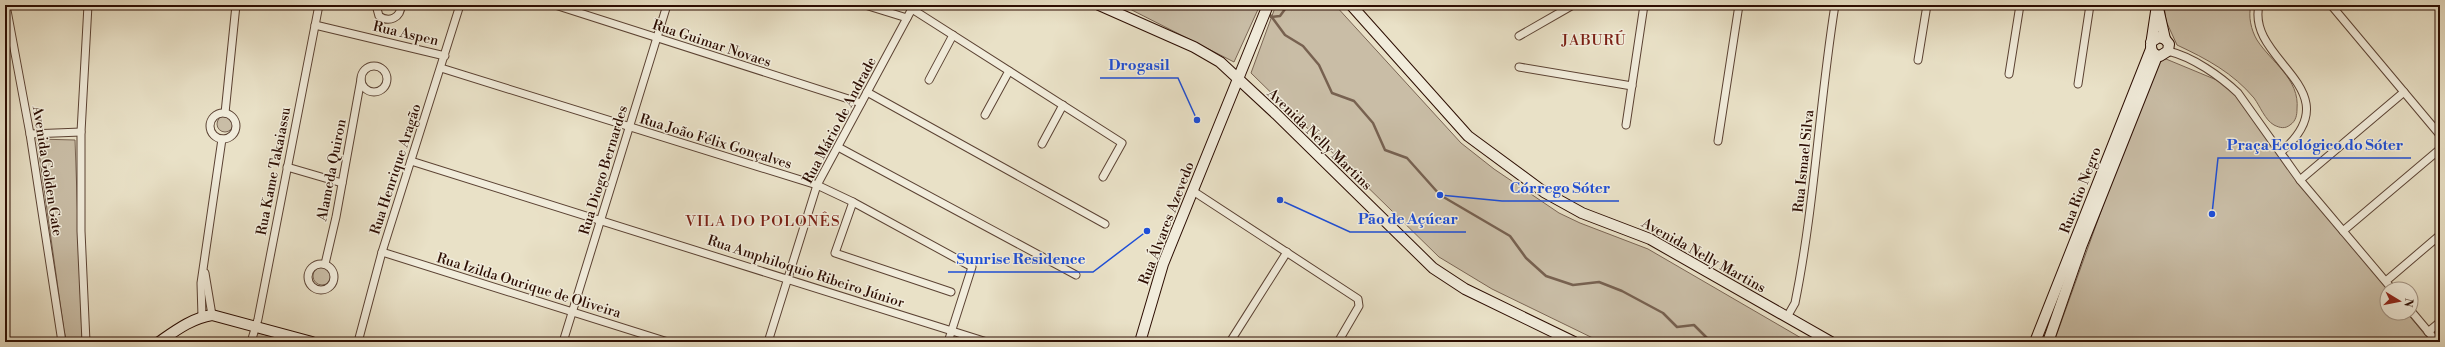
<svg xmlns="http://www.w3.org/2000/svg" width="2445" height="347" font-family="'Libre Bodoni',serif">
<style>
.green{fill:#c9bda6;stroke:#7a6554}
.lines{fill:none;stroke-linecap:round;stroke-linejoin:round}
.stream{stroke:#776150;stroke-width:2.5}
.street-casing{stroke:#5b4233;stroke-width:9}
.secondary-casing{stroke:#2c0d02;stroke-width:12}
.street{stroke:#f1ecdb;stroke-width:7}
.secondary{stroke:#f1ecdb;stroke-width:10}
.labels{text-anchor:middle;stroke-width:3;stroke-linejoin:round;paint-order:stroke}
.street-label{font-size:14px;fill:#2c0d02;stroke:#f1ecdb}
.neighbourhood-label{font-size:15px;letter-spacing:1px;fill:#7a1f14;stroke:#f1ecdb}
.leader{fill:none;stroke:#1d4ed8;stroke-width:1.5}
.callout-dot{fill:#1d4ed8;stroke:#f1ecdb;stroke-width:1.5}
.callout-label{font-size:15px;text-anchor:middle;font-weight:bold;fill:#1d4ed8;stroke:#f1ecdb;stroke-width:3;stroke-linejoin:round;paint-order:stroke}
</style>
<rect width="100%" height="100%" fill="#e9e1c7"/>
<filter id="stains"><feTurbulence type="fractalNoise" baseFrequency=".005" numOctaves="4"/><feColorMatrix values="0 0 0 0 .2 0 0 0 0 .09 0 0 0 0 .02 0 0 0 .5 -.17"/></filter>
<radialGradient id="worn" r=".72"><stop offset=".6" stop-color="#630" stop-opacity="0"/><stop offset="1" stop-color="#630" stop-opacity=".3"/></radialGradient>
<!-- green -->
<g class="green">
<polygon points="1122,5 1260,5 1234,62"/>
<polygon points="1276,5 1335,5 1461,143 1494,169 1559,213 1580,223 1648,249 1808,342 1601,342 1492,289 1439,257 1251,73"/>
<path d="M2164 5H2251C2248 16 2251 30 2257 40 2271 62 2300 79 2297 109 2297 115 2296 121 2290 125 2285 129 2280 128 2274 125 2265 120 2260 106 2254 98 2233 73 2207 59 2177 45L2166 21Z"/>
<polygon points="2166,59 2224,83 2236,95 2388,289 2387,313 2407,313 2431,342 2054,342 2136,114 2158,60"/>
<circle cx="225" cy="124" r="8"/>
<polygon points="37,139 75,140 82,337 78,342 67,342 64,331"/>
<circle cx="322" cy="276" r="9"/>
<polygon points="255,332 293,342 252,342"/>
</g>
<g class="lines">
<!-- stream -->
<g class="stream">
<polyline points="1268,12 1285,35 1303,46 1319,65 1332,93 1354,101 1373,123 1385,150 1407,158 1440,195 1510,236 1526,258 1546,276 1573,285 1599,282 1622,291 1663,313 1677,327 1694,325 1711,342"/>
<polyline points="1271,17 1280,16 1288,5"/>
</g>
<defs>
<g id="street">
<polyline points="6,5 30,134 62,342"/>
<path d="M376 5 379 16C389 23 401 18 401 5"/>
<polyline points="555,5 861,103"/>
<polyline points="865,5 907,18"/>
<path d="M2259 5C2246 62 2354 89 2281 152"/>
<polyline points="2331,5 2440,135"/>
<polyline points="912,9 1122,143 1103,177"/>
<polyline points="315,25 445,56"/>
<polyline points="1519,36 1573,5"/>
<path d="M2168 51C2193 57 2220 76 2238 93L2300 180 2392 289"/>
<polyline points="1918,60 1927,5"/>
<circle cx="374" cy="79" r="13"/>
<polyline points="1519,67 1632,86"/>
<polyline points="441,68 817,185 853,202 972,267 948,342"/>
<polyline points="2009,74 2020,5"/>
<polyline points="929,80 953,35"/>
<polyline points="2078,84 2090,5"/>
<polyline points="867,92 1105,224"/>
<polyline points="225,113 236,5"/>
<circle cx="223" cy="126" r="13"/>
<polyline points="985,115 1009,71"/>
<polyline points="1626,125 1644,5"/>
<polyline points="30,134 81,132"/>
<polyline points="1718,141 1739,5"/>
<polyline points="1042,144 1063,105"/>
<polyline points="838,147 1076,275"/>
<polyline points="411,161 987,342"/>
<polyline points="287,167 342,183"/>
<polyline points="2300,180 2404,92"/>
<polyline points="1193,191 1358,299 1359,306 1338,342"/>
<polyline points="853,202 835,253 951,292"/>
<polyline points="2343,231 2440,149"/>
<polyline points="382,252 668,342"/>
<polyline points="325,264 336,217 361,79"/>
<circle cx="321" cy="277" r="13"/>
<polyline points="205,273 212,315"/>
<polyline points="2386,281 2440,235"/>
<polyline points="2411,311 2437,342"/>
<polyline points="202,317 201,283 222,139"/>
<path d="M1787 317 1795 303C1815 204 1819 104 1835 5"/>
<polyline points="2428,332 2440,322"/>
<polyline points="86,342 81,231 81,132 88,5"/>
<polyline points="251,342 258,319 319,5"/>
<polyline points="358,342 382,252 460,5"/>
<polyline points="563,342 667,5"/>
<polyline points="768,342 817,185 914,5"/>
<polyline points="1230,342 1287,252"/>
</g>
<g id="secondary">
<polyline points="1099,5 1194,47 1220,62 1276,114 1433,268 1465,289 1574,342"/>
<polyline points="1351,5 1468,136 1544,192 1582,213 1650,239 1831,342"/>
<polyline points="2158,8 2165,39"/>
<path d="M2151 42 2159 37 2165 39 2169 44 2168 51 2160 56C2154 55 2151 52 2151 45L2157 5"/>
<path d="M159 342C175 331 192 318 212 315L312 342"/>
<polyline points="1140,342 1163,264 1268,5"/>
<polyline points="2035,342 2151,49"/>
<polyline points="2048,342 2081,247 2157,56"/>
</g>
</defs>
<!-- street casing -->
<use href="#street" class="street-casing"/>
<!-- secondary casing -->
<use href="#secondary" class="secondary-casing"/>
<!-- street -->
<use href="#street" class="street"/>
<!-- secondary -->
<use href="#secondary" class="secondary"/>
</g>
<g class="labels">
<!-- street labels -->
<g class="street-label">
<text transform="translate(406 33) rotate(13)" y="5">Rua Aspen</text>
<text transform="translate(712 43) rotate(18)" y="5">Rua Guimar Novaes</text>
<text transform="translate(839 120) rotate(-62)" y="5">Rua Mário de Andrade</text>
<text transform="translate(1320 139) rotate(44)" y="5">Avenida Nelly Martins</text>
<text transform="translate(716 141) rotate(17)" y="5">Rua João Félix Gonçalves</text>
<text transform="translate(1803 161) rotate(-84)" y="5">Rua Ismael Silva</text>
<text transform="translate(395 169) rotate(-72)" y="5">Rua Henrique Aragão</text>
<text transform="translate(331 170) rotate(-79)" y="5">Alameda Quiron</text>
<text transform="translate(603 170) rotate(-73)" y="5">Rua Diogo Bernardes</text>
<text transform="translate(48 171) rotate(81)" y="5">Avenida Golden Gate</text>
<text transform="translate(273 171) rotate(-79)" y="5">Rua Kame Takaiassu</text>
<text transform="translate(2080 190) rotate(-69)" y="5">Rua Rio Negro</text>
<text transform="translate(1166 223) rotate(-69)" y="5">Rua Álvares Azevedo</text>
<text transform="translate(1704 255) rotate(29)" y="5">Avenida Nelly Martins</text>
<text transform="translate(806 271) rotate(18)" y="5">Rua Amphiloquio Ribeiro Júnior</text>
<text transform="translate(529 285) rotate(17)" y="5">Rua Izilda Ourique de Oliveira</text>
</g>
<!-- neighbourhood labels -->
<g class="neighbourhood-label">
<text x="1594" y="45">JABURÚ</text>
<text x="763" y="226">VILA DO POLONÊS</text>
</g>
</g>
<!-- callouts -->
<path class="leader" d="M1197 120L1178 78H1100M2212 214L2218 158H2411M1440 195L1502 201H1619M1280 200L1350 232H1466M1147 231L1093 272H948"/>
<g class="callout-dot">
<circle cx="1197" cy="120" r="4"/>
<circle cx="2212" cy="214" r="4"/>
<circle cx="1440" cy="195" r="4"/>
<circle cx="1280" cy="200" r="4"/>
<circle cx="1147" cy="231" r="4"/>
</g>
<g class="callout-label">
<text x="1139" y="70">Drogasil</text>
<text x="2315" y="150">Praça Ecológico do Sóter</text>
<text x="1560" y="193">Córrego Sóter</text>
<text x="1408" y="224">Pão de Açúcar</text>
<text x="1021" y="264">Sunrise Residence</text>
</g>
<!-- margin -->
<rect width="2445" height="347" fill="none" stroke="#e9e1c7" stroke-width="20"/>
<rect x="6" y="6" width="2433" height="335" fill="none" stroke="#2c0d02" stroke-width="2"/>
<rect x="10" y="10" width="2425" height="327" fill="none" stroke="#2c0d02"/>
<!-- north arrow -->
<g transform="translate(2399 301) rotate(100)"><circle r="19" fill="#f1ecdb" stroke="#a29384"/>
<path d="M0-3L7 15L0 10L-7 15Z" fill="#8f2418"/>
<text y="-6" font-size="11" font-weight="bold" text-anchor="middle" fill="#2c0d02">N</text>
</g>
<rect width="100%" height="100%" filter="url(#stains)"/>
<rect width="100%" height="100%" fill="url(#worn)"/>
</svg>
